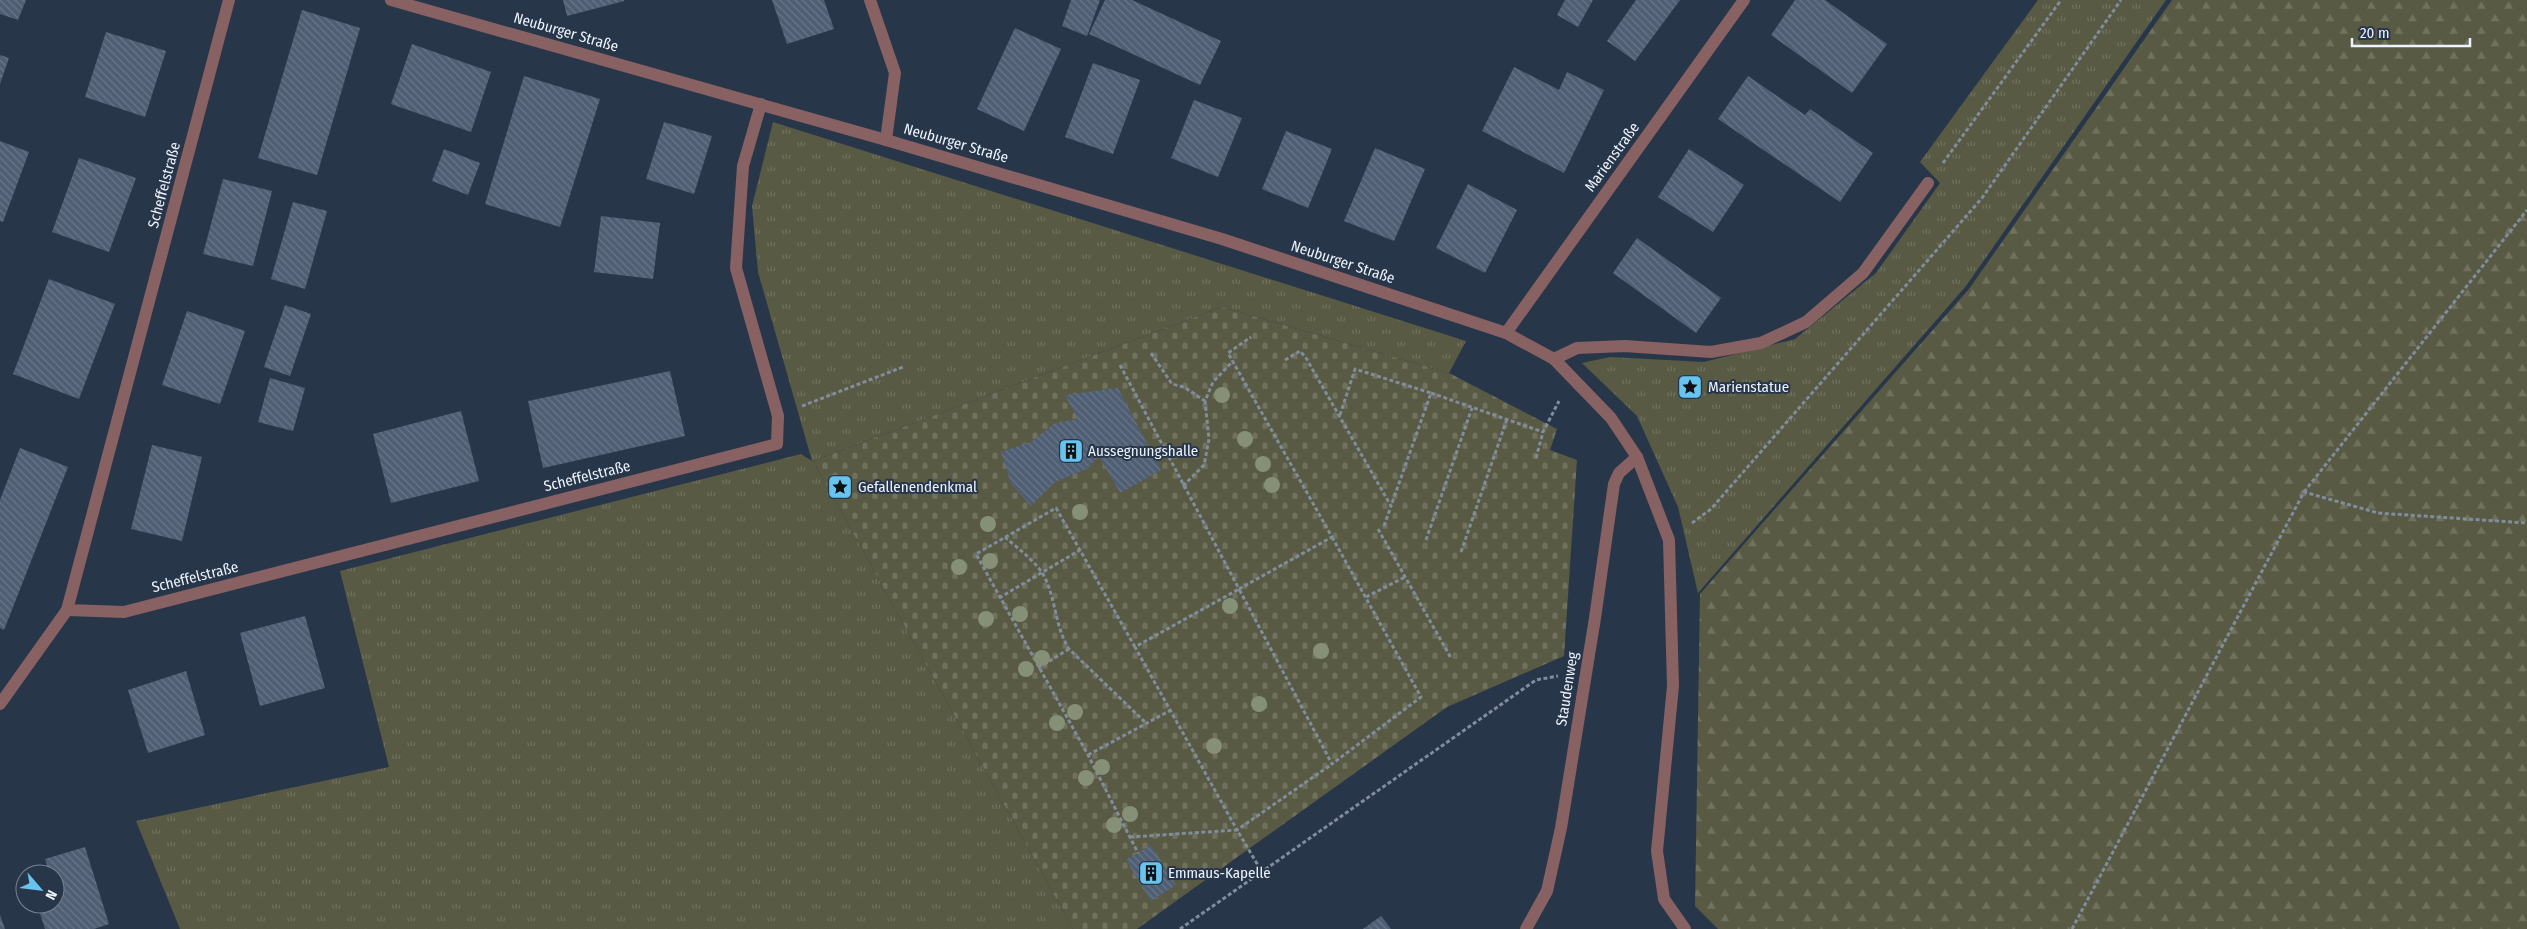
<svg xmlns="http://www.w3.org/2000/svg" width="2527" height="929" font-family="'Fira Sans Condensed',sans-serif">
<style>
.grass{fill:url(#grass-tufts)}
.forest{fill:url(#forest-firs)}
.cemetery{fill:url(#cemetery-stones)}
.building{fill:url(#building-back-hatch)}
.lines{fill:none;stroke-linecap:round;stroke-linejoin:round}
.path{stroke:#818c9c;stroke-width:3;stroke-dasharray:4 2.5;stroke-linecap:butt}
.minor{stroke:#886162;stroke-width:12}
.tree{fill:#869076}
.labels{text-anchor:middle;stroke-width:4;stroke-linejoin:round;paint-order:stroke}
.street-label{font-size:15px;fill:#ecf3fe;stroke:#283649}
.poi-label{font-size:15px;fill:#ecf3fe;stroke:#283649;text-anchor:start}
</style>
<defs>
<pattern id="grass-tufts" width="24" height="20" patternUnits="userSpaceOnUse" patternTransform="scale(1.25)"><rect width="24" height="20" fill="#585a43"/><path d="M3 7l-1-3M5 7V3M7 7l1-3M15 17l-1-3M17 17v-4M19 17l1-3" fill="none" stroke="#70725f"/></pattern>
<pattern id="forest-firs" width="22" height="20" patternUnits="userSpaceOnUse" patternTransform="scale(1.25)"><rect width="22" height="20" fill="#585a43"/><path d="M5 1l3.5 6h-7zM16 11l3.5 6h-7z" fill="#70725f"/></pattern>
<pattern id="cemetery-stones" width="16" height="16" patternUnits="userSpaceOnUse" patternTransform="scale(1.25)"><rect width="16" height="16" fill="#585a43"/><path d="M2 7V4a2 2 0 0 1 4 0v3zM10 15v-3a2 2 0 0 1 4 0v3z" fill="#70725f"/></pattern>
<pattern id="building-back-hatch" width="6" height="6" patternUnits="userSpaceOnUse" patternTransform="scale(1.25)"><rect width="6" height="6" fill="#4f5e73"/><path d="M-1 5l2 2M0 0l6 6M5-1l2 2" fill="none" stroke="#687688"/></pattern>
</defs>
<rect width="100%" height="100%" fill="#283649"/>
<!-- grass -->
<g class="grass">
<polygon points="2038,0 2166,0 1966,286 1698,593 1678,507 1637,416 1582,363 1610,357 1704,362 1795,339 1876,273 1940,183 1920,162"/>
<polygon points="773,122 1466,341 1449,373 1222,307 813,461 1073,929 180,929 136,821 389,767 340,571 801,454 812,461 758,272 752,206"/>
</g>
<!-- forest -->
<polygon class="forest" points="2172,0 2527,0 2527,929 1718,929 1695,906 1700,594 1969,289"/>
<!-- cemetery -->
<polygon class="cemetery" points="1222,307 1449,373 1557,429 1550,450 1577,460 1564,656 1447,707 1137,929 1073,929 813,461"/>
<!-- building -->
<g class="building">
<polygon points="0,0 26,0 18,20 0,14"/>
<polygon points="563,0 624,0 624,1 567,16"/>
<polygon points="772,0 824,0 834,29 787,44"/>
<polygon points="1071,0 1100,0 1087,36 1062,26"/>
<polygon points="1105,0 1132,0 1221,41 1200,85 1089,34"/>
<polygon points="1565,0 1593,0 1578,27 1557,15"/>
<polygon points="1636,0 1680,0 1635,61 1607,41"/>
<polygon points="1795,0 1825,0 1887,44 1852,93 1771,35"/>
<polygon points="302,10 360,28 317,175 258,158"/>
<polygon points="1015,28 1061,49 1024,131 977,109"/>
<polygon points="106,32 166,51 145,117 85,97"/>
<polygon points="412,44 491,72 471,132 391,104"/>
<polygon points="0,55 9,58 0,84"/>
<polygon points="1093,63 1140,80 1113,154 1065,137"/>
<polygon points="1514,67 1559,90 1567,72 1604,90 1564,173 1482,131"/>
<polygon points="524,76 600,99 560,227 485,204"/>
<polygon points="1748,76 1805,115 1810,109 1873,153 1840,202 1718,119"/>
<polygon points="1194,100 1242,118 1218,177 1171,158"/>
<polygon points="664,122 712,136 694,194 646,179"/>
<polygon points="1286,131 1332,149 1308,208 1262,189"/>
<polygon points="0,141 29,152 3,222 0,221"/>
<polygon points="1375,148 1425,169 1394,241 1344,221"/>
<polygon points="444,149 480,163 468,195 432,181"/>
<polygon points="1689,149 1744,185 1713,232 1658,197"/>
<polygon points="79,158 136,178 109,252 52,232"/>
<polygon points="223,179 272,191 253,266 203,254"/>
<polygon points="1468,184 1517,210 1485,273 1436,248"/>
<polygon points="293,202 327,211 305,289 271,279"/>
<polygon points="601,216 660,223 653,279 594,272"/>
<polygon points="1637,238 1721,298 1696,333 1613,273"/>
<polygon points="49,279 115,304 79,399 13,374"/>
<polygon points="285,305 311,314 290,376 264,367"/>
<polygon points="187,311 245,331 220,404 162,385"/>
<polygon points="670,371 685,436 543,468 528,401"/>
<polygon points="270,378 305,388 293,431 258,422"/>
<polygon points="1118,388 1161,470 1120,493 1099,456 1087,469 1055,482 1031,506 1011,484 1001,452 1031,442 1055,423 1078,419 1065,395"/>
<polygon points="461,411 479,481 391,503 373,434"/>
<polygon points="152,445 202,457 182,541 131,529"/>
<polygon points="20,448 68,467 4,630 0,628 0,500"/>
<polygon points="305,616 325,688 260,706 240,633"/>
<polygon points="186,671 205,735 148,753 128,690"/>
<polygon points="1151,845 1176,885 1151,901 1126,860"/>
<polygon points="85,847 109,924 94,929 45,929 37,904 55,904 55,899 58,898 55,874 50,874 45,859"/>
<polygon points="0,915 5,929 0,929"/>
<polygon points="1381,916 1391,929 1363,929"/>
</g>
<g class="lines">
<!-- path -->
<g class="path">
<polyline points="1943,163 2061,0"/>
<polyline points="1151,353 1172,384 1184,387 1205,401"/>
<polyline points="1285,360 1300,351 1306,358 1391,506 1384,526"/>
<polyline points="1120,365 1239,589 1332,537 1228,353 1251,337"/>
<polyline points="1431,393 1543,432"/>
<polyline points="802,406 903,367"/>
<polyline points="1340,415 1355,369 1431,393 1391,506"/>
<polyline points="1536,458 1543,432 1559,401"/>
<polyline points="1183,486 1204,465 1209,439 1205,401 1213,382 1233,361"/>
<polyline points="2304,492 2527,210"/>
<polyline points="1692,523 1711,509 1982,198 2121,0"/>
<polyline points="1378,529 1451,658"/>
<path d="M1005 537C1017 548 1036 561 1044 576 1056 599 1055 627 1069 649L1146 723"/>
<polyline points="1332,537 1421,697 1332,764 1239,589 1135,647 1237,830 1332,764"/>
<polyline points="1426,540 1472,408"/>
<polyline points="1461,552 1507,419"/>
<polyline points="1366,597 1405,577"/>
<polyline points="999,598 1080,550"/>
<polyline points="1135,647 1056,508 976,554 1088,755 1138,853"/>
<polyline points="1038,668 1069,649"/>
<polyline points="1088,755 1171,710"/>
<polyline points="1130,837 1237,830 1262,872"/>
<polyline points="1180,929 1536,680 1558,676"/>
<polyline points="2072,929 2304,492 2378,513 2527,523"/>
</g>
<!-- minor -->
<g class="minor">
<polyline points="391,0 886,140 1222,239 1506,333 1554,359 1611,418 1637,457 1669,540 1673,686 1657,851 1664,899 1685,929"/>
<polyline points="870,0 895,73 886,140"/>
<polyline points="1506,333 1744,0"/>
<polyline points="1554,359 1577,348 1625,346 1711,352 1761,343 1806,322 1863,273 1928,183"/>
<polyline points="67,610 124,612 777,444 778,416 736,268 743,166 761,104"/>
<polyline points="0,704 67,610 229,0"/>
<polyline points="1526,929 1547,891 1561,828 1595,618 1614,484 1619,473 1637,457"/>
</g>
</g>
<!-- trees -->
<g class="tree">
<circle cx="1222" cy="395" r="8"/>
<circle cx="1245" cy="439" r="8"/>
<circle cx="1263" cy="464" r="8"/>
<circle cx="1272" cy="485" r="8"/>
<circle cx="1080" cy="512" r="8"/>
<circle cx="988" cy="524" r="8"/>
<circle cx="990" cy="561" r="8"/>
<circle cx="959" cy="567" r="8"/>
<circle cx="1230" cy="606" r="8"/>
<circle cx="1020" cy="614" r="8"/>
<circle cx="986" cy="619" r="8"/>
<circle cx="1321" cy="651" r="8"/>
<circle cx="1042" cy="658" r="8"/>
<circle cx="1026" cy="669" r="8"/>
<circle cx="1259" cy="704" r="8"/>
<circle cx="1075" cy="712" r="8"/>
<circle cx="1057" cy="723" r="8"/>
<circle cx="1214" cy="746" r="8"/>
<circle cx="1102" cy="767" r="8"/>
<circle cx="1086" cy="778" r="8"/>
<circle cx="1130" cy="814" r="8"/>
<circle cx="1114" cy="825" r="8"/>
</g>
<!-- icons -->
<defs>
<symbol id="sight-square" viewBox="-11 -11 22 22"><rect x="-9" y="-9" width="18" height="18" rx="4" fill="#67c4ef" stroke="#283649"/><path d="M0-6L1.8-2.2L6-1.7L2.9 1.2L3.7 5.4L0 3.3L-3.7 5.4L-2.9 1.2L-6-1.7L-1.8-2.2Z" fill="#111"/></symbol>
<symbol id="building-square" viewBox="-11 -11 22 22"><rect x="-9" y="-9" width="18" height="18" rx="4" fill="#67c4ef" stroke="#283649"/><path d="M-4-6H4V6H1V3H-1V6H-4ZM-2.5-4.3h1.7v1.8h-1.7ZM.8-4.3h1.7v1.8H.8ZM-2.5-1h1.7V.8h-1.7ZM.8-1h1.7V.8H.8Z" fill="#111"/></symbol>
</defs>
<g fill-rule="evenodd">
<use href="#sight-square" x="1676" y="373" width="28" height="28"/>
<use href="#building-square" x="1057" y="437" width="28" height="28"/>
<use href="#sight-square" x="826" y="473" width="28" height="28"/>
<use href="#building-square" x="1137" y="859" width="28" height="28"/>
</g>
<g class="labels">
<!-- street labels -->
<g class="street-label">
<text transform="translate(566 32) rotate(16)" y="5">Neuburger Straße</text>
<text transform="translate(956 143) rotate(16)" y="5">Neuburger Straße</text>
<text transform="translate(1612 157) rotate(-54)" y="5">Marienstraße</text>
<text transform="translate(164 185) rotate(-75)" y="5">Scheffelstraße</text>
<text transform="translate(1343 262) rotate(18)" y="5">Neuburger Straße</text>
<text transform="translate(587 476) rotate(-14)" y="5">Scheffelstraße</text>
<text transform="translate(195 577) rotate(-14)" y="5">Scheffelstraße</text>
<text transform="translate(1567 689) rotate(-81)" y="5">Staudenweg</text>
</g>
<!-- poi labels -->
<g class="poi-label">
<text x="1708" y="392">Marienstatue</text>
<text x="1088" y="456">Aussegnungshalle</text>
<text x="858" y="492">Gefallenendenkmal</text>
<text x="1168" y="878">Emmaus-Kapelle</text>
</g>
</g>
<!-- north arrow -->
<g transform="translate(40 889) rotate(118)"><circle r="24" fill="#283649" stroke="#768291"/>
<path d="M0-4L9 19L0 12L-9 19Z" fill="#67c4ef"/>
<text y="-8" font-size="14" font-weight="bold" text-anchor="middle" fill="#ecf3fe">N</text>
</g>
<!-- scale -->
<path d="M2352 38v8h118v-8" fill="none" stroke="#ecf3fe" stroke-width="2.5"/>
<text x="2360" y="38" font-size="15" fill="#ecf3fe" stroke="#283649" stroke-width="4" paint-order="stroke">20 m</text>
</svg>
